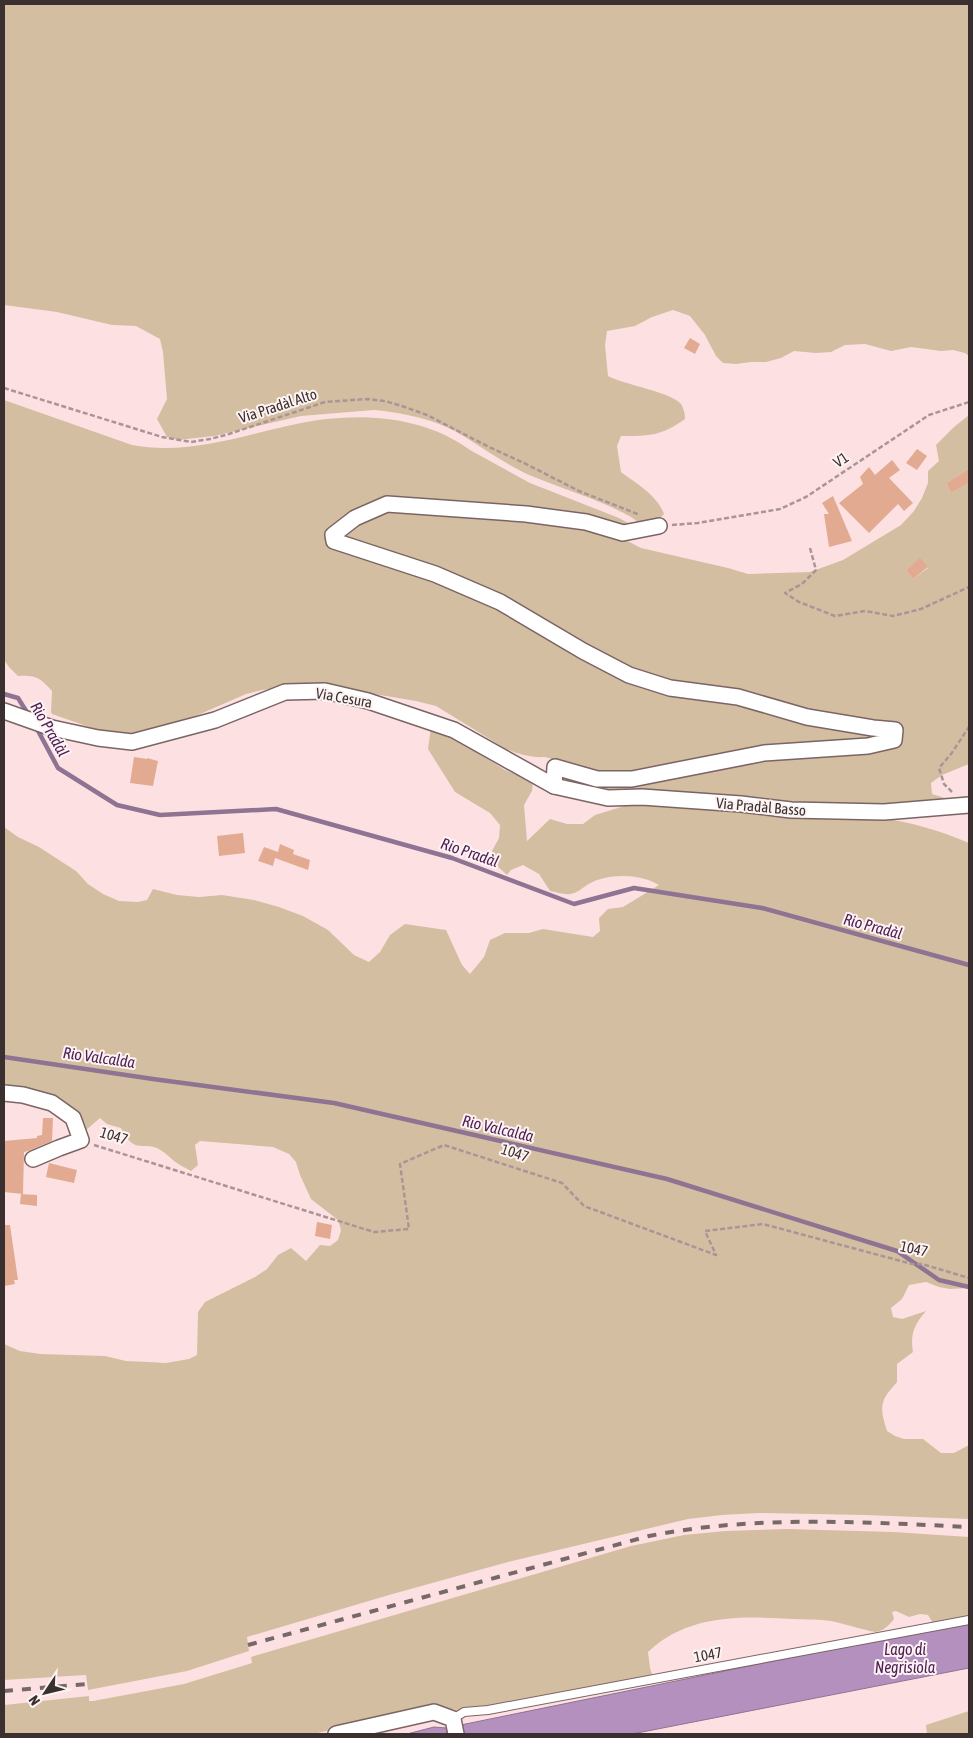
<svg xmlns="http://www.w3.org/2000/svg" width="973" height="1738" font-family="'Asap Condensed',sans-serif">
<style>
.green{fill:#d4bea1;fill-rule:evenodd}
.water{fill:#b390bd;stroke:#8f7393}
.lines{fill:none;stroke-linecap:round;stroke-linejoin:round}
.stream{stroke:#8f7393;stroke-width:4.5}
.building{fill:#e2aa90}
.lane-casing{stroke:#7b6464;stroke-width:10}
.street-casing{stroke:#7b6464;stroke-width:18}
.path{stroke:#aa9596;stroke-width:2.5;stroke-dasharray:5 2.5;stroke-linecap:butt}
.lane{stroke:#fff;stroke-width:8}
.street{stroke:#fff;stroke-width:15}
.rail{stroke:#786969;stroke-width:4;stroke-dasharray:9 9;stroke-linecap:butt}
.labels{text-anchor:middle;stroke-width:4;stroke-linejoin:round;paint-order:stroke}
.street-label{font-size:15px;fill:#3a3030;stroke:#fef3f3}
.water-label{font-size:16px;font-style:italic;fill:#4d2058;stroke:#fef3f3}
</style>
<rect width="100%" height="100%" fill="#fde1e2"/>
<!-- green -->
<g class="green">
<path d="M4 4H969V356L965 353 953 350 941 351 911 347 891 351 865 344 845 345 831 352 816 353 794 351 781 358 766 362H751L736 364 723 363 716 356 705 335 690 316 673 310 652 317 635 326 607 331 605 345 608 376C625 385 671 392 681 404 684 409 685 414 685 419 661 436 650 436 621 436L617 446 621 472C637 484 657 495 664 514L658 520 639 523C630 515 619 511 609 506 584 495 559 487 534 477 510 467 487 451 465 437 439 420 405 413 374 410L301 416 214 436 178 440 167 437 157 419 167 399 163 352 160 339 136 326 112 325 57 312 4 305Z"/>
<path d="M4 400 132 445C190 456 246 434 301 423 357 412 422 415 470 450L530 483 619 518 630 524 632 528 438 500 407 498 330 533 468 591 584 656 707 697 889 736 610 775 545 757C531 758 518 754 506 749L436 706 416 701 356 691 287 687 262 690 246 694 175 725 140 732 120 734 114 733 89 727 52 714 51 712 52 691C39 677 36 675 18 676L9 667 4 660Z"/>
<path d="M969 415V469L946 483 951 493 969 483V764L942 775 931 783 932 794 945 798 948 804 883 808 792 805 640 793 593 787 561 776 595 783 720 765 889 747 866 722 641 674 602 654 339 537 342 531 384 511 560 523 620 537 641 548 728 568 748 574 810 572 843 560 901 525 914 511 922 498 928 483V471L939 461 936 445 954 427ZM920 559 928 568 913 579 906 570Z"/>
<path d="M431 727H436L505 770 533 781 532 791 524 805 527 841 550 819 567 824H583L595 815 631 804 883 818C916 824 939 830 969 843V1288L950 1289 939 1287 926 1282 909 1285 902 1299 891 1308 893 1317 902 1319 926 1311C914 1325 910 1334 913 1352L897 1364V1382C880 1401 879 1406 887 1431L895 1436 904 1439H923L941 1453H954L969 1445V1519L865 1515 759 1513 722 1515 688 1519 508 1562 389 1595 247 1637 249 1651 187 1671 88 1690 86 1675 4 1680V1344L20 1351 40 1354 105 1356 126 1361 148 1362 166 1363 189 1359 197 1355 198 1312 205 1302 255 1277 267 1269 278 1255 291 1248 306 1261 320 1245 330 1246 338 1240 341 1230 338 1220 311 1199 300 1175 296 1162 289 1154 273 1147 200 1141 195 1145 198 1165 191 1171C186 1168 179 1165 174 1161 170 1158 167 1154 162 1151 144 1138 136 1158 121 1128L107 1124 100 1118 85 1131 56 1111 4 1097V827L18 837 39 847 76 871 88 884 103 894 119 901 138 902 147 900 153 889 177 895 199 897 222 895 254 900 279 907 303 916 328 930 354 955 369 962 380 952 390 935 405 924 446 930 462 965 470 974 484 957 490 940 505 933H529L543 929 593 937 600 931 599 918 608 909 623 907 659 885C639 873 606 873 587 885 581 889 577 893 570 894 564 895 556 892 550 891L539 874 523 865 511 870 507 875 496 865 492 851 499 838 500 825 490 813 455 792 428 749Z"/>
<path d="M787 1529 894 1532 969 1537V1617L933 1623 928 1615 920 1614 909 1617 896 1611 892 1612 894 1619C890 1624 884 1631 876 1632 871 1632 841 1623 831 1621 819 1619 806 1620 793 1619 742 1616 688 1614 648 1652L650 1668 654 1680 462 1712C456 1708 440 1709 431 1708L313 1734H4V1705L89 1696V1701H93L184 1684 252 1663 251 1657 631 1546 684 1535 725 1531Z"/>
<polygon points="969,1711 969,1734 927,1734 926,1725"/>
</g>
<!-- water -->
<polygon class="water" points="969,1624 969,1668 632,1734 407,1734 434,1727 446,1728 901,1635"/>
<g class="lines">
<!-- stream -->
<g class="stream">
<polyline points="4,694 18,698 28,714"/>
<polyline points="36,727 58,768 117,805 160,815 276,809 452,858 574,904 634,888 762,908 969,965"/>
<polyline points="4,1057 153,1079 334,1103 667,1179 897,1251 939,1280 969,1287"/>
</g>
</g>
<!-- building -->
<g class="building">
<polygon points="690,338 700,344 695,354 684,348"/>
<polygon points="917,449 927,456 917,470 906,463"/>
<polygon points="892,460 900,470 889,478 913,503 904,511 898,504 869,533 839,503 863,484 860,477 869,467 875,475"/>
<polygon points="969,469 969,483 951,493 946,483"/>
<polygon points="833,496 852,541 829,547 824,514 829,514 822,503"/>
<polygon points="920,558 928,567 913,579 906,570"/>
<polygon points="134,757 147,759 147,758 158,761 153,786 130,783"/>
<polygon points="243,833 245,853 219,856 217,836"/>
<polygon points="280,844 294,850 293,854 310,860 308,870 275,858 273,866 258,861 264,847 278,852"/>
<polygon points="43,1118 53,1118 52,1141 28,1151 24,1152 23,1194 4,1192 4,1141 37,1138 37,1136 42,1135"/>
<polygon points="49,1163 77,1170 74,1183 46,1177"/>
<polygon points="21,1194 37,1195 37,1206 20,1204"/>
<polygon points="317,1222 332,1225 330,1239 315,1236"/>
<polygon points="4,1225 10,1225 18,1280 14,1280 15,1284 4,1286"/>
</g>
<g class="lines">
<defs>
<polyline id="lane" points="453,1719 464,1712 488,1710 969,1620"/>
<g id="street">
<polyline points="4,711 52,728 98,738 132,742 215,720 285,692 325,691 368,701 454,730 554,786 608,798 642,797 741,804 791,810 884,812 969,805"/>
<polyline points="554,786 555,767 597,779 632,779 764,753 868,746 894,740 895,730 873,728 807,717 738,697 670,688 629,675 583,651 500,602 435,574 334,541 333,535 355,518 387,504 526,514 586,522 623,533 659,526"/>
<polyline points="4,1093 23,1095 52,1103 73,1118 81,1140 59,1148 33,1159"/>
<polyline points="336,1734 434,1712 453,1719 456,1734"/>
</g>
</defs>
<!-- lane casing -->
<use href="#lane" class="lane-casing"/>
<!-- street casing -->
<use href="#street" class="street-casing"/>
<!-- path -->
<g class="path">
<polyline points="4,388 162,437 191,442 210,439 229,434 325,402 367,399 385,401 402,406 427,415 489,447 526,464 579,491 640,515"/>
<polyline points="672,525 698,523 780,509 806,497 929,415 969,402"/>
<polyline points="810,548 816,570 802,584 785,593 799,602 835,616 865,611 893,616 921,609 969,587"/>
<polyline points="952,792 944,784 939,768 951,754 969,727"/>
<polyline points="94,1145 374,1232 409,1229 400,1164 444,1145 562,1183 584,1206 716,1255 705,1231 763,1224 912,1264 922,1264 969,1278"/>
</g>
<!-- lane -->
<use href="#lane" class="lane"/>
<!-- street -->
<use href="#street" class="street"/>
<!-- rail -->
<g class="rail">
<path d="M248 1645 649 1536C755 1515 862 1522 969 1527"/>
<polyline points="4,1691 87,1684"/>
</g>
</g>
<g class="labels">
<!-- street labels -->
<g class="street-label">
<text transform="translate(278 406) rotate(-18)" y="5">Via Pradàl Alto</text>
<text transform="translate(841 460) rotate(-34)" y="5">V1</text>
<text transform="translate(344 698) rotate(10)" y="5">Via Cesura</text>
<text transform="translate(761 807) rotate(5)" y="5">Via Pradàl Basso</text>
<text transform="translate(114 1136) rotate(17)" y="5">1047</text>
<text transform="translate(515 1153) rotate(18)" y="5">1047</text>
<text transform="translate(914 1249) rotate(12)" y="5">1047</text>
<text transform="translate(708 1655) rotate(-11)" y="5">1047</text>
</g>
<!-- water labels -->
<g class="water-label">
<text transform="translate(50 729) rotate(60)" y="6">Rio Pradàl</text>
<text transform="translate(470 852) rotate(19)" y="6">Rio Pradàl</text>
<text transform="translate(873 926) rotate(15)" y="6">Rio Pradàl</text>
<text transform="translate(99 1057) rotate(8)" y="6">Rio Valcalda</text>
<text transform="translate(498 1128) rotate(13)" y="6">Rio Valcalda</text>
<text x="905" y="1655">Lago di<tspan x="905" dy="18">Negrisiola</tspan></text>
</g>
</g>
<!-- border -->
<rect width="973" height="1738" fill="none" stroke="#3a3030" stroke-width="10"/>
<!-- north arrow -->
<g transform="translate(45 1693) rotate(235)" stroke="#fef3f3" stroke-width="4" paint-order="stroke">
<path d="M0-4L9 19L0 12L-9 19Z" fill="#3a3030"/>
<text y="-8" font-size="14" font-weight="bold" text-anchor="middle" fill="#3a3030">N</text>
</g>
</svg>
